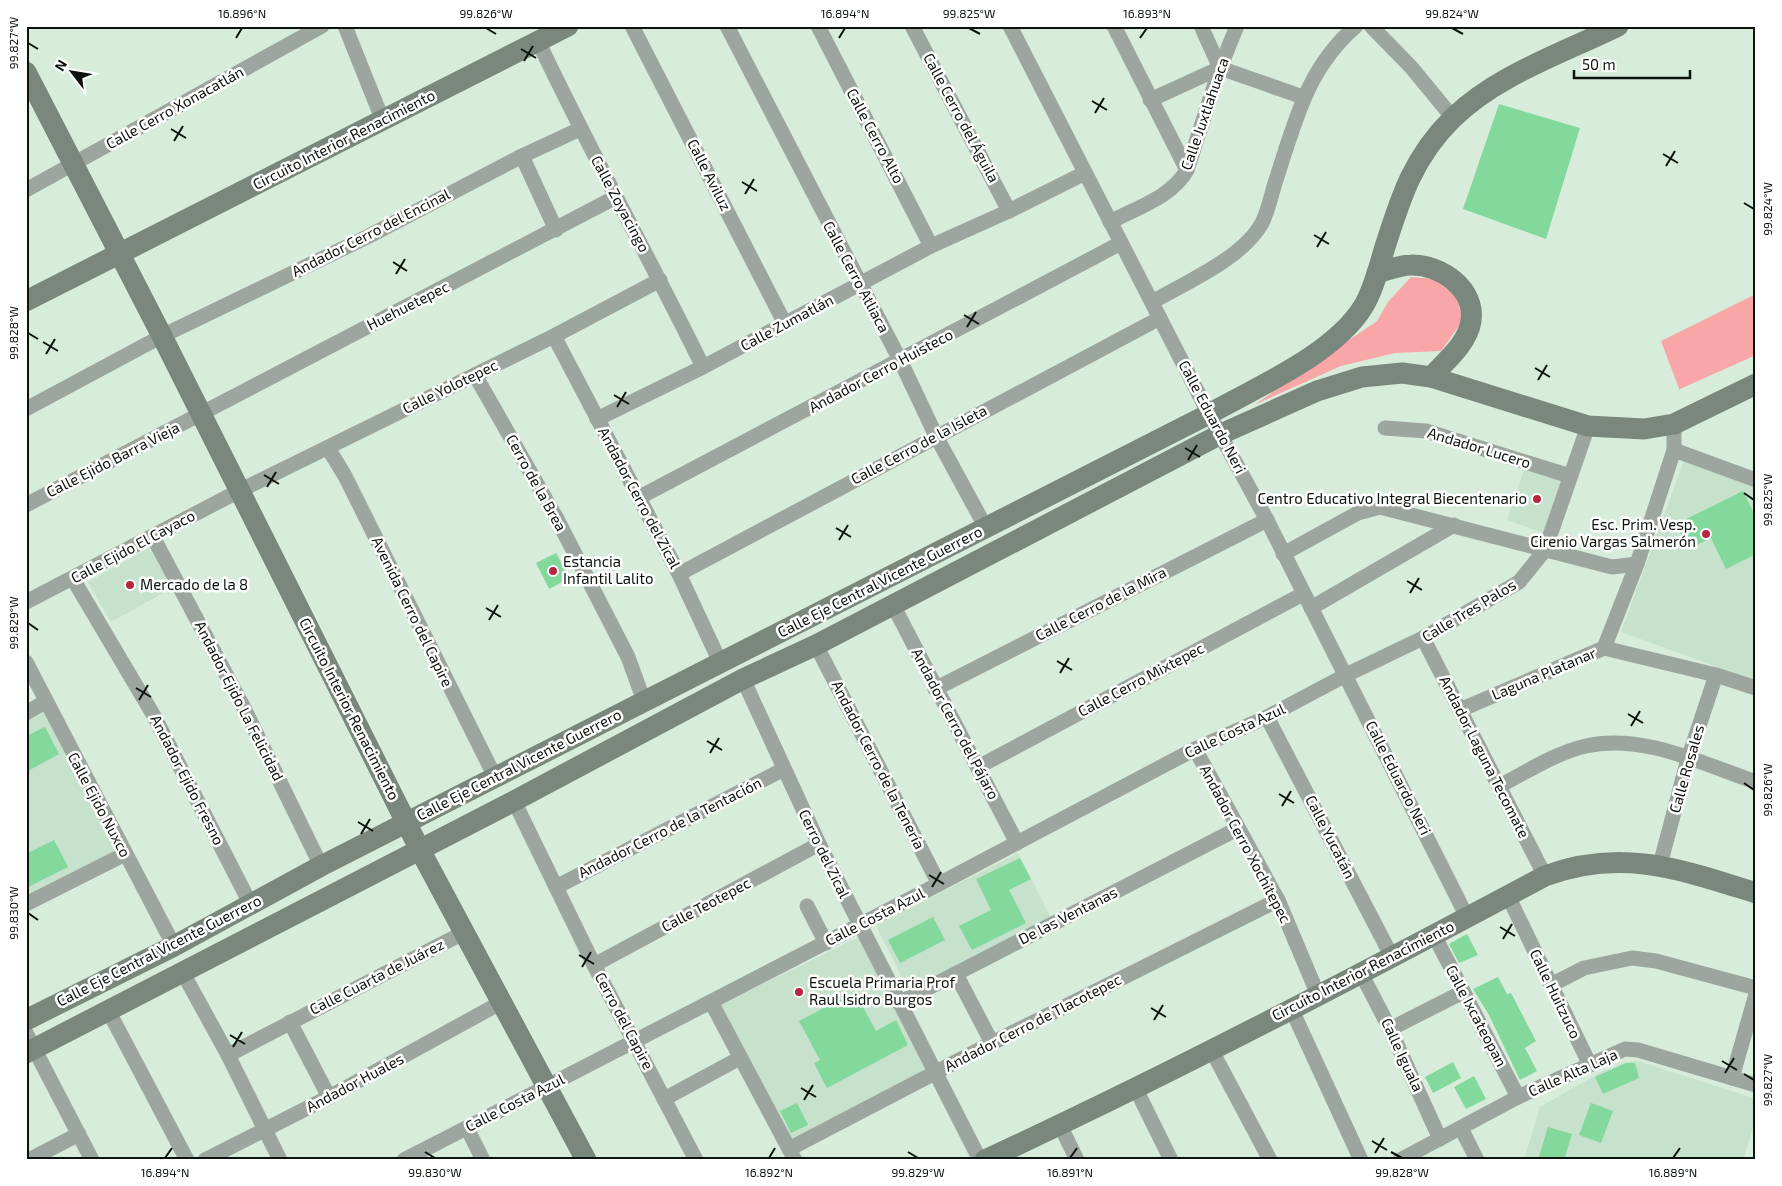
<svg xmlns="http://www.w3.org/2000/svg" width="1782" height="1186" font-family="'Exo 2',sans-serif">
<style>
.built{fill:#c6e1cc}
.green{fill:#f8a6a8}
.building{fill:#83d89b}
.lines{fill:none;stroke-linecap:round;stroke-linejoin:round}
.street{stroke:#9da59f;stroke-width:15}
.secondary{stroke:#7a877c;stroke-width:21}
.ticks{fill:none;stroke:#0c130d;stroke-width:2}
.poi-dot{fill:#b7253f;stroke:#fff;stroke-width:2}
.labels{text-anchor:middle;stroke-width:5;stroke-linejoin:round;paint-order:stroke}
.street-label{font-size:15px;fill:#0c130d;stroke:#fff}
.poi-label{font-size:15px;fill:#0c130d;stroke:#fff;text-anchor:start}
.neatline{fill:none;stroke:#0c130d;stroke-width:2}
.ticks-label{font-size:12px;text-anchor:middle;fill:#0c130d}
</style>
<rect width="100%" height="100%" fill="#d7ecdb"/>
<!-- built -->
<g class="built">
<polygon points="1684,461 1756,488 1756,681 1621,632"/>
<polygon points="1526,464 1567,478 1547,534 1507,520"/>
<polygon points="149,548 172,588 111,622 88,582"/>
<polygon points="43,709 117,851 26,897 26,718"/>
<polygon points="1018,853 1051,918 909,991 876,926"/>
<polygon points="859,937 930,1073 790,1146 718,1006"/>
<polygon points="1638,1061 1756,1099 1756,1118 1743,1160 1524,1160 1540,1107 1603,1071 1626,1062"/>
</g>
<!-- green -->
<g class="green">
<polygon points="1411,277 1434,279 1457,296 1463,320 1441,351 1395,353 1341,366 1254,405 1377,321 1388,302"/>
<polygon points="1756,294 1756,355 1680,389 1680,391 1661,341"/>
</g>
<!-- building -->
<g class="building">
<polygon points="1499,104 1580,128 1546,239 1463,209"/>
<polygon points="1743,491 1756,518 1756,554 1726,569 1711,538 1688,549 1676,524"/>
<polygon points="556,553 570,578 549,589 536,563"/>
<polygon points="45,727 59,754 26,772 26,736"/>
<polygon points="54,840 68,867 26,888 26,854"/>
<polygon points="1020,858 1031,879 1009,890 1026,923 972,950 959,926 991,910 976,879"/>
<polygon points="933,917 945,940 900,963 888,940"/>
<polygon points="1467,934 1478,955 1459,963 1449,944"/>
<polygon points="1498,977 1507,994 1511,993 1536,1041 1525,1048 1537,1071 1520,1080 1489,1015 1473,989"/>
<polygon points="855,992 876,1031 896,1020 908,1045 827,1088 814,1063 820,1060 799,1021"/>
<polygon points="1453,1062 1461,1078 1433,1093 1425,1077"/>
<polygon points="1626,1063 1635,1063 1639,1078 1603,1094 1595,1077"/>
<polygon points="1474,1076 1486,1099 1466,1109 1454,1087"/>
<polygon points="797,1103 808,1125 791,1133 780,1111"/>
<polygon points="1591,1103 1613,1111 1601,1143 1579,1135"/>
<polygon points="1548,1127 1572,1134 1564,1160 1538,1160"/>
</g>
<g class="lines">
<!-- street -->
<g class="street">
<polyline points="345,26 383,121"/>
<polyline points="632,26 785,324"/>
<polyline points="727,26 901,362 936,436 986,528"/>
<polyline points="818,26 931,246"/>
<polyline points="912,26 1009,211"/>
<polyline points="1010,26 1209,414 1267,520 1467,917"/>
<polyline points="1114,26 1187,170"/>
<polyline points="1201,26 1220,68 1303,97"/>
<polyline points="1371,26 1411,67 1453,118"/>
<path d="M538 41C590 151 649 257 703 367"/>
<polyline points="1150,100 1220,68"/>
<polyline points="522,156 556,230"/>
<polyline points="26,190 322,26"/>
<path d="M1110 222C1136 208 1172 197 1187 170L1220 68 1237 26"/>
<path d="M1152 302C1185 283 1243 258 1262 223 1268 211 1271 196 1275 183 1295 123 1306 69 1356 26"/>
<polyline points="554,336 679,574 720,662"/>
<polyline points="475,375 557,519 628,657 644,701"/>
<polyline points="26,409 162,336 369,236 522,156 580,129"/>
<polyline points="597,419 703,367 931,246 1009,211 1085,173"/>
<polyline points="1385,428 1426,431 1570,476"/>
<polyline points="328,448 345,476 495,777"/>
<polyline points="1674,450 1756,480"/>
<polyline points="640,497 1121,243"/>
<polyline points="26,505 616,197"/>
<polyline points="153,537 244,708 321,866"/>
<polyline points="1283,554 1358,513 1380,507 1612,567 1637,564"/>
<polyline points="679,574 1160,318"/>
<polyline points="73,579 154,716 251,905"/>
<polyline points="26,602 239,491 554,336 660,280"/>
<polyline points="893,605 1017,843"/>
<polyline points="1311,608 1454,525"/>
<polyline points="1423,638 1545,876"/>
<polyline points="816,645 939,884"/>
<polyline points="1604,648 1716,675 1756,688"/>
<polyline points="26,662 174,946"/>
<polyline points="743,679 819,844 980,1160"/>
<polyline points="935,689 1267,520"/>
<polyline points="1460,710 1604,648 1637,564 1674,450 1674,424"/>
<polyline points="26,713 45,702"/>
<polyline points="1267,717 1392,957"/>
<polyline points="1195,749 1278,900 1318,995"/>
<polyline points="978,767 1303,594"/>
<path d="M1499 786C1527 772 1555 753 1586 746 1642 733 1703 764 1756 782"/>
<polyline points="514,801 594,965 696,1160"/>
<polyline points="1660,865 1688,759 1716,675"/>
<polyline points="556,887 784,769"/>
<polyline points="1508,896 1590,1065"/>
<polyline points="26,904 125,854"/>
<polyline points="807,906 826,943"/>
<polyline points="1434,935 1518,1097"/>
<polyline points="594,965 819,844"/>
<polyline points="183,973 228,1055 280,1160"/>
<polyline points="1361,973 1390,1029 1440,1139"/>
<polyline points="956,974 992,1043"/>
<polyline points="1551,985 1584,968 1632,958 1656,961 1756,988"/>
<polyline points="711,1002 795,1160"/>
<polyline points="899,1003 1237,829"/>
<polyline points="1291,1008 1361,1160"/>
<polyline points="109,1012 187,1160"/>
<polyline points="290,1022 329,1097"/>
<polyline points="1390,1029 1463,992"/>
<polyline points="26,1033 92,1160"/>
<polyline points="1211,1049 1270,1160"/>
<polyline points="228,1055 465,932"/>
<polyline points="1732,1078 1756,994"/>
<polyline points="1135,1087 1171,1160"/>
<polyline points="664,1099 740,1058"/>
<polyline points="1060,1125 1077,1160"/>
<polyline points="467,1128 483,1160"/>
<polyline points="1461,1128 1477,1160"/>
<polyline points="789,1149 992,1043 1278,900"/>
<polyline points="29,1160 79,1134"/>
<polyline points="205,1160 329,1097 502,1002"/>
<polyline points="404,1160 939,884 1195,749 1267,717 1346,675 1423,638 1519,582 1545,550 1588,426"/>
<polyline points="1400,1160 1518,1097 1625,1049 1638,1050 1756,1085"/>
</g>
<!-- secondary -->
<g class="secondary">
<polyline points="26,72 162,336 420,850 586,1160"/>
<path d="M1377 273C1388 270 1400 265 1411 265 1440 264 1476 289 1471 321 1468 343 1445 362 1431 377"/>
<polyline points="26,301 568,26"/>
<path d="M26 1020 174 946 321 866 1209 414C1257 387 1334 354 1363 307 1374 289 1379 266 1385 247 1401 196 1414 156 1453 118 1497 75 1563 53 1618 26"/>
<polyline points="26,1053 514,801 743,679 816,645 1221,434 1317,391 1362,377 1402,373 1431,377 1588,426 1644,429 1674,424 1756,384"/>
<path d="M985 1160C1175 1072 1361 974 1545 876 1622 847 1682 870 1756 893"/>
</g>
</g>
<!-- ticks -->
<path class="ticks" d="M486 28 496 34M969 28 980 34M1452 28 1463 34M236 38 242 28M839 38 845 28M1140 38 1147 28M28 43 38 49M521 49 536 58M524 61 533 46M1092 101 1107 110M1095 113 1104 98M171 129 186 138M174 141 183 126M1663 154 1678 163M1666 166 1675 151M742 182 757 191M745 194 754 179M1744 203 1754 209M1314 235 1329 244M1317 247 1326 232M393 262 407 271M396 274 405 259M964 315 979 324M967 327 976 312M28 333 38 339M43 342 58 351M46 354 55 339M1535 368 1550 377M1538 380 1547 365M614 395 629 404M617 407 626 392M1185 448 1200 457M1188 460 1197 445M264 475 279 484M267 487 276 472M1744 493 1754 500M836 528 851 537M839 540 848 525M1407 581 1422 590M1410 593 1419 578M486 608 501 617M489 620 498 605M28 623 38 630M1057 661 1072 670M1060 673 1069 658M136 688 151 697M139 700 148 685M1628 714 1643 723M1631 726 1640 711M707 741 722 750M710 753 719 738M1744 783 1754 790M1279 794 1294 803M1282 806 1291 791M358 822 373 831M361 834 370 819M929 875 944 884M932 887 941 872M28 913 38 920M1500 927 1515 936M1503 939 1512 924M579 955 594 964M582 967 591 952M1151 1008 1166 1017M1154 1020 1163 1005M230 1035 245 1044M233 1047 242 1032M1722 1061 1737 1070M1725 1073 1734 1058M1744 1074 1754 1080M801 1088 816 1097M804 1100 813 1085M1372 1141 1387 1150M425 1152 435 1158M908 1152 918 1158M1391 1152 1402 1158M1375 1153 1384 1138M165 1158 172 1148M769 1158 775 1148M1070 1158 1077 1148M1673 1158 1680 1148"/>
<!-- markers -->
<g class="poi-dot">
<circle cx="1537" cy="499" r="5"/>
<circle cx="1706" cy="534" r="5"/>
<circle cx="553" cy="571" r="5"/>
<circle cx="130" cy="585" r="5"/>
<circle cx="799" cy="992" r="5"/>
</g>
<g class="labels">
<!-- street labels -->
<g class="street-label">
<text transform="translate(175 108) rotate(-29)" y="5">Calle Cerro Xonacatlán</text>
<text transform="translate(1205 114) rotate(-71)" y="5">Calle Juxtlahuaca</text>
<text transform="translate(961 118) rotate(62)" y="5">Calle Cerro del Águila</text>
<text transform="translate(875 136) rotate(62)" y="5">Calle Cerro Alto</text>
<text transform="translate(344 140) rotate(-27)" y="5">Circuito Interior Renacimiento</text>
<text transform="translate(709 175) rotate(63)" y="5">Calle Aviluz</text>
<text transform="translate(620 204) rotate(62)" y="5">Calle Zoyacingo</text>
<text transform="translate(371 233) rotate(-27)" y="5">Andador Cerro del Encinal</text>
<text transform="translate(856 277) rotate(62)" y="5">Calle Cerro Atliaca</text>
<text transform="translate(408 306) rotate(-27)" y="5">Huehuetepec</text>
<text transform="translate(787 323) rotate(-28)" y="5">Calle Zumatlán</text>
<text transform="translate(881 371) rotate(-28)" y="5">Andador Cerro Huisteco</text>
<text transform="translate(450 387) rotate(-26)" y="5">Calle Yolotepec</text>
<text transform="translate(1212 417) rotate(62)" y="5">Calle Eduardo Neri</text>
<text transform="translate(919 445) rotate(-28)" y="5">Calle Cerro de la Isleta</text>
<text transform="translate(1479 448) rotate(17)" y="5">Andador Lucero</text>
<text transform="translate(113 460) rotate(-27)" y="5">Calle Ejido Barra Vieja</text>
<text transform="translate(536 483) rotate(61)" y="5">Cerro de la Brea</text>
<text transform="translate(639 498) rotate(62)" y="5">Andador Cerro del Zical</text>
<text transform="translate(133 547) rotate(-28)" y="5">Calle Ejido El Cayaco</text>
<text transform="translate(880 582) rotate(-27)" y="5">Calle Eje Central Vicente Guerrero</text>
<text transform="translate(1101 604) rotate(-27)" y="5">Calle Cerro de la Mira</text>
<text transform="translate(1469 611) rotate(-31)" y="5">Calle Tres Palos</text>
<text transform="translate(412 612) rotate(64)" y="5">Avenida Cerro del Capire</text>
<text transform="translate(1544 674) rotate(-23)" y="5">Laguna Platanar</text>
<text transform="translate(1141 680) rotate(-28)" y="5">Calle Cerro Mixtepec</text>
<text transform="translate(239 701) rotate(63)" y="5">Andador Ejido La Felicidad</text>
<text transform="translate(349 709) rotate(63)" y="5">Circuito Interior Renacimiento</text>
<text transform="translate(955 724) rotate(62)" y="5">Andador Cerro del Pájaro</text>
<text transform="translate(1235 731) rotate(-25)" y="5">Calle Costa Azul</text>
<text transform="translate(1484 757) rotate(63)" y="5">Andador Laguna Tecomate</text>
<text transform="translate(519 765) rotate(-27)" y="5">Calle Eje Central Vicente Guerrero</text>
<text transform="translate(878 765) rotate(63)" y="5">Andador Cerro de la Tenería</text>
<text transform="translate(1687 769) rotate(-74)" y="5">Calle Rosales</text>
<text transform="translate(1398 778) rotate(63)" y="5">Calle Eduardo Neri</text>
<text transform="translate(187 780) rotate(63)" y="5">Andador Ejido Fresno</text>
<text transform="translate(99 805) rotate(62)" y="5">Calle Ejido Nuxco</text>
<text transform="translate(670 828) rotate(-27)" y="5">Andador Cerro de la Tentación</text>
<text transform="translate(1330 837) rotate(63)" y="5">Calle Yucatán</text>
<text transform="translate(1245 844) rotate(62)" y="5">Andador Cerro Xochitepec</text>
<text transform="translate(824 854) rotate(64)" y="5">Cerro del Zical</text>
<text transform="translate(706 905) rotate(-28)" y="5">Calle Teotepec</text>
<text transform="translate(1068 916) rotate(-27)" y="5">De las Ventanas</text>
<text transform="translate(875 917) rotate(-27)" y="5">Calle Costa Azul</text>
<text transform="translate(159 951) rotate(-27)" y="5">Calle Eje Central Vicente Guerrero</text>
<text transform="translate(1363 971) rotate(-27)" y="5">Circuito Interior Renacimiento</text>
<text transform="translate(377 977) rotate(-27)" y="5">Calle Cuarta de Juárez</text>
<text transform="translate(1555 994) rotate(64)" y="5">Calle Huitzuco</text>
<text transform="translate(1476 1016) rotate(62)" y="5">Calle Ixcateopan</text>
<text transform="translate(624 1021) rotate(62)" y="5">Cerro del Capire</text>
<text transform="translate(1033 1023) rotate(-27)" y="5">Andador Cerro de Tlacotepec</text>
<text transform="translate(1402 1055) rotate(65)" y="5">Calle Iguala</text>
<text transform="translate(1573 1073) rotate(-24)" y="5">Calle Alta Laja</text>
<text transform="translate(355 1083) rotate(-28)" y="5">Andador Huales</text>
<text transform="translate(515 1103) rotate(-27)" y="5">Calle Costa Azul</text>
</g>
<!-- poi labels -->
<g class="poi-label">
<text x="1527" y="504" text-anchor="end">Centro Educativo Integral Biecentenario</text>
<text x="1696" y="530" text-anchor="end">Esc. Prim. Vesp.<tspan x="1696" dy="17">Cirenio Vargas Salmerón</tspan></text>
<text x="563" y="567">Estancia<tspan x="563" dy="17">Infantil Lalito</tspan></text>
<text x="140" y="590">Mercado de la 8</text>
<text x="809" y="988">Escuela Primaria Prof<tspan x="809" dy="17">Raul Isidro Burgos</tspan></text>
</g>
</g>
<!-- border -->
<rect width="1782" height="1186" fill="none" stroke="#ffffff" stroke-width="55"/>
<!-- north arrow -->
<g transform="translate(72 72) rotate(301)" stroke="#ffffff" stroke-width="4" paint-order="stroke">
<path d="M0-4L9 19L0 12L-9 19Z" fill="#0c130d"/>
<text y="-8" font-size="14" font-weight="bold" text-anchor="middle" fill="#0c130d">N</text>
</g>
<!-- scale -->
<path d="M1574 70v8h116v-8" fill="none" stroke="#0c130d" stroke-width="2.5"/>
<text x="1582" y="70" font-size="15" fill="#0c130d" stroke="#ffffff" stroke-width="4" paint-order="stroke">50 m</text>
<rect x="28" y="28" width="1726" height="1130" class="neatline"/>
<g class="ticks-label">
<text x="242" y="18">16.896°N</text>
<text x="486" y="18">99.826°W</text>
<text x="845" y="18">16.894°N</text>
<text x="969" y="18">99.825°W</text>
<text x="1147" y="18">16.893°N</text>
<text x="1452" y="18">99.824°W</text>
<text transform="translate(14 43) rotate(-90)" y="4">99.827°W</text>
<text transform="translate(1768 209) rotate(-90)" y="4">99.824°W</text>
<text transform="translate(14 333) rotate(-90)" y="4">99.828°W</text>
<text transform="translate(1768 500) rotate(-90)" y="4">99.825°W</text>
<text transform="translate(14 623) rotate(-90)" y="4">99.829°W</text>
<text transform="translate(1768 790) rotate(-90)" y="4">99.826°W</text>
<text transform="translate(14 913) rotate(-90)" y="4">99.830°W</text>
<text transform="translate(1768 1080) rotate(-90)" y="4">99.827°W</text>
<text x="165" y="1177">16.894°N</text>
<text x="435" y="1177">99.830°W</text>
<text x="769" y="1177">16.892°N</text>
<text x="918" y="1177">99.829°W</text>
<text x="1070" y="1177">16.891°N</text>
<text x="1402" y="1177">99.828°W</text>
<text x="1673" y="1177">16.889°N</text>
</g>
</svg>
